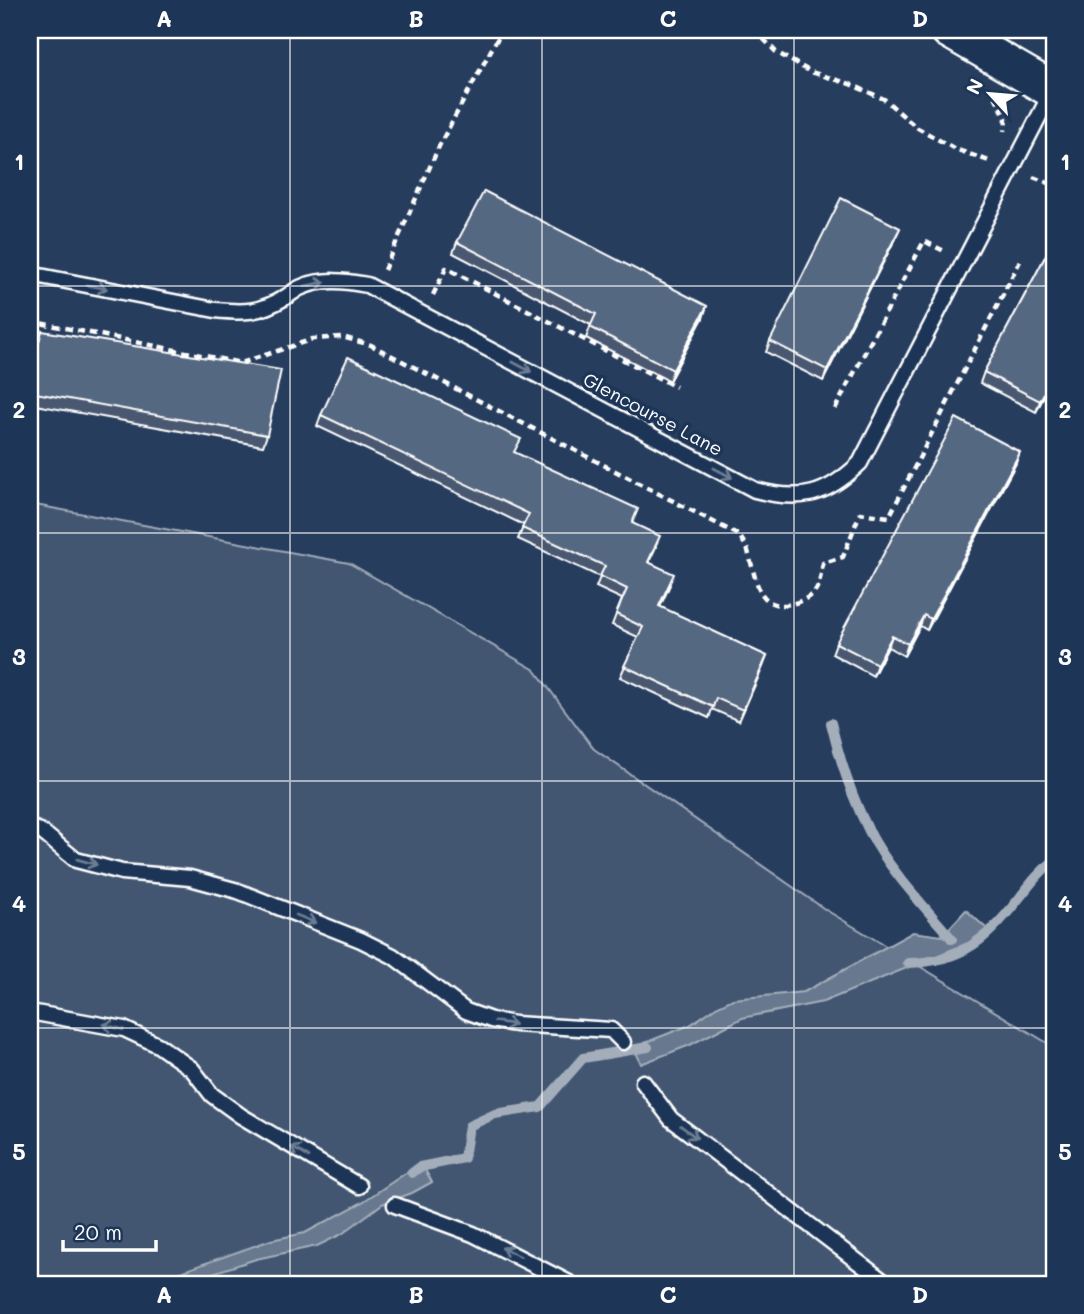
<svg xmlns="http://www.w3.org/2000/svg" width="1084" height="1314" font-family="Mali,sans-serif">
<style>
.green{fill:#425672;stroke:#a0aab8;stroke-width:2}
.water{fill:#67788e;stroke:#a4aebb;stroke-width:2}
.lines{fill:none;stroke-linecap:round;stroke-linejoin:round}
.stream{stroke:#a4aebb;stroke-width:10}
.service-casing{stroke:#fff;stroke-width:19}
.tertiary-casing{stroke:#fff;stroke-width:40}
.path{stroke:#fff;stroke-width:4.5;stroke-dasharray:7 5;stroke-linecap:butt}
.service{stroke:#1d3557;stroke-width:14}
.tertiary{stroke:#1d3557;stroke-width:35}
.wall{fill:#49596f;stroke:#fff;stroke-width:2}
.shaded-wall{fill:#3c485a;stroke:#fff;stroke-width:2}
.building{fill:#556781;stroke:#fff;stroke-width:2}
.oneway{stroke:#6c7c92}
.grid{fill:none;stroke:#fff;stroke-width:2;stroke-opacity:0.55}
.labels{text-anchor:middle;stroke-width:7;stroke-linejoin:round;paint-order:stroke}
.street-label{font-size:19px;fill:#fff;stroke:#1d3557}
.neatline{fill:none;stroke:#fff;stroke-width:2.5}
.grid-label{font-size:23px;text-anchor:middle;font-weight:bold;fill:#fff}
</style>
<rect width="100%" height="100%" fill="#263d5e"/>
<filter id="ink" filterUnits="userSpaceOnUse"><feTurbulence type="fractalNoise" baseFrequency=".0143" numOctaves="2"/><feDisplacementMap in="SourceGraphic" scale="14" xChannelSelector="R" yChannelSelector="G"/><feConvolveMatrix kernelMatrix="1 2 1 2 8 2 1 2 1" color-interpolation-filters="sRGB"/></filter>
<g filter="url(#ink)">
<!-- green -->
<polygon class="green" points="30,504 349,563 535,670 594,749 826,910 1054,1047 1054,1284 30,1284"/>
<!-- water -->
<g class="water">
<polygon points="966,910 987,929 968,943 823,1002 742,1018 690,1045 641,1064 634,1047 690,1025 716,1007 733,999 804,992 913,932 942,936"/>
<polygon points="421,1163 432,1182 412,1193 382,1204 342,1234 317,1246 256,1259 179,1284 155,1284 161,1279 271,1240 305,1233 361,1203"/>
</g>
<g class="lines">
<!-- stream -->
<g class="stream">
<path d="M831 723C840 761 851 796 869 831 889 870 924 906 952 939"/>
<path d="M908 963C964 962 988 938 1021 896 1031 883 1040 871 1054 861"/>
<polyline points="412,1173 420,1167 464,1158 469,1126 495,1114 540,1107 583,1058 648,1047"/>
</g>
<defs>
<g id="service">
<path d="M30 274 215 310C244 313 259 313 284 298 290 295 296 289 302 287 323 278 346 281 367 285L755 490C801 502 826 496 860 463L1052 91"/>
<polyline points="30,827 42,832 76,860 122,872 190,878 238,891 361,940 393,956 466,1011 491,1020 515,1024 611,1030 623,1042"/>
<polyline points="30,1012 124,1029 158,1045 192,1069 212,1095 241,1116 359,1186"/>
<polyline points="643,1082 671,1119 887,1284"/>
<polyline points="395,1205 473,1234 571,1284"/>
</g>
<polyline id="tertiary" points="949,30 1054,91"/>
</defs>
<!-- service casing -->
<use href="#service" class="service-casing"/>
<!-- tertiary casing -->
<use href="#tertiary" class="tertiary-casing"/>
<!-- path -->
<g class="path">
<polyline points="755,30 776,52 811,72 850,84 884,99 916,127 955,149 992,162"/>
<polyline points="995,96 1006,118 1005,131"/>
<polyline points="1033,177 1054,185"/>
<polyline points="384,270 441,142 496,41 505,30"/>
<polyline points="433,295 446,268 676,387"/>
<path d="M30 321 241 363 313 339 342 337 371 345 739 535C743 542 748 548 749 555 757 583 759 615 798 602 820 594 819 583 823 563L843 557 860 513 889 517 1021 259"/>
<polyline points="835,409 924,241 946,252"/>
</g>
<!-- service -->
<use href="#service" class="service"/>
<!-- tertiary -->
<use href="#tertiary" class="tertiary"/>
</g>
<!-- wall -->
<g class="wall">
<polygon points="895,239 823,381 766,352 770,341"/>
<polygon points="1054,240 1054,377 1036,412 980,383 984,372"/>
<polygon points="457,242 703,318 669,381 586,338 591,325 453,253"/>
<polygon points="42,331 267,435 263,446 30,404 30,371"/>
<polygon points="321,415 633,523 656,547 649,562 670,585 660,607 767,656 739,721 712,709 709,718 620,677 638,637 612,625 622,599 596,587 600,577 518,539 524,525 317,426"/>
<polygon points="1016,463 927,630 920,626 904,656 888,647 873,676 832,654 836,643"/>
</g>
<!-- shaded-wall -->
<g class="shaded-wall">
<polygon points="900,228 895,239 823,381 827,370"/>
<polygon points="707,306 703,318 669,381 673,370"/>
<polygon points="1054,373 1054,377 1036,412 1040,401"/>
<polygon points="1020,452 1016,463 927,630 931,619"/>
<polygon points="924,615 920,626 904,656 908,644"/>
<polygon points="892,636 888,647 873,676 877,664"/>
<polygon points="767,656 763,667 739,721 743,710"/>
</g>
<!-- building -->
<g class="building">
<polygon points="484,191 707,306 673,370 590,327 596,314 457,242"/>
<polygon points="841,198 900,228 827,370 770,341"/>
<polygon points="1054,240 1054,373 1040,401 984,372"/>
<polygon points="42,331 281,370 267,435 30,392 30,374"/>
<polygon points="348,357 521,439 514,452 638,509 632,523 660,536 648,562 674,574 659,606 767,656 743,710 716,698 713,707 624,666 643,627 616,614 627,589 600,576 605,566 522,528 529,514 321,415"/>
<polygon points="956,418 1020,452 931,619 924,615 908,644 892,636 877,664 836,643"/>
</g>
<!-- one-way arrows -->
<defs><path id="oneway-shaft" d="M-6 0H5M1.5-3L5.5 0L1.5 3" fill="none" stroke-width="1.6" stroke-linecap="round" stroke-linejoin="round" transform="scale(1.75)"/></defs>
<g class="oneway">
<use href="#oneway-shaft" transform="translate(315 284) rotate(-11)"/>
<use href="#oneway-shaft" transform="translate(97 287) rotate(11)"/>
<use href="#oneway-shaft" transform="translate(522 367) rotate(28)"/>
<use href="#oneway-shaft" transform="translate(723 473) rotate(28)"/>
<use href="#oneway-shaft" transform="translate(87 862) rotate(16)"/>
<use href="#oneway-shaft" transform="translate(306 919) rotate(22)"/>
<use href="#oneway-shaft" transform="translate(505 1023) rotate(9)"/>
<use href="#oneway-shaft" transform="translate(113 1027) rotate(-166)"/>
<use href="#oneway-shaft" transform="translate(689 1132) rotate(37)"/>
<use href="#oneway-shaft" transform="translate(300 1152) rotate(-149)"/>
<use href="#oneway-shaft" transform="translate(511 1252) rotate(-154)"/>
</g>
</g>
<!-- grid -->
<path class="grid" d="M290 30V1284M542 30V1284M794 30V1284M30 286H1054M30 533H1054M30 781H1054M30 1028H1054"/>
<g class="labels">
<!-- street labels -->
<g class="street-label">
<text transform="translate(653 414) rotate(28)" y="7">Glencourse Lane</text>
</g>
</g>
<!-- margin -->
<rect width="1084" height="1314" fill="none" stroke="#1d3557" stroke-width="77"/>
<!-- north arrow -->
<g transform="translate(990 94) rotate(296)" stroke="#1d3557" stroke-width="5" paint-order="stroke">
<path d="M0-5L12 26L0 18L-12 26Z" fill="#ffffff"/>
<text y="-10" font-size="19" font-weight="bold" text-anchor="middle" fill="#ffffff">N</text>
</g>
<!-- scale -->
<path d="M63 1240v10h93v-10" fill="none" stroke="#ffffff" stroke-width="3.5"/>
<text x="74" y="1240" font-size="21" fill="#ffffff" stroke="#1d3557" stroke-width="5" paint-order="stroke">20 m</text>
<rect x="38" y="38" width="1008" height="1238" class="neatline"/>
<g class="grid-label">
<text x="164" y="27">A</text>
<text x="416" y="27">B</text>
<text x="668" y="27">C</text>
<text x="920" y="27">D</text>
<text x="19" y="170">1</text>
<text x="1065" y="170">1</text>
<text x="19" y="418">2</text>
<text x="1065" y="418">2</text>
<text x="19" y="665">3</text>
<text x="1065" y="665">3</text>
<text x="19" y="912">4</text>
<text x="1065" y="912">4</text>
<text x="19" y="1160">5</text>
<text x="1065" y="1160">5</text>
<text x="164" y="1303">A</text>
<text x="416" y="1303">B</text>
<text x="668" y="1303">C</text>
<text x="920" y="1303">D</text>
</g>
</svg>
